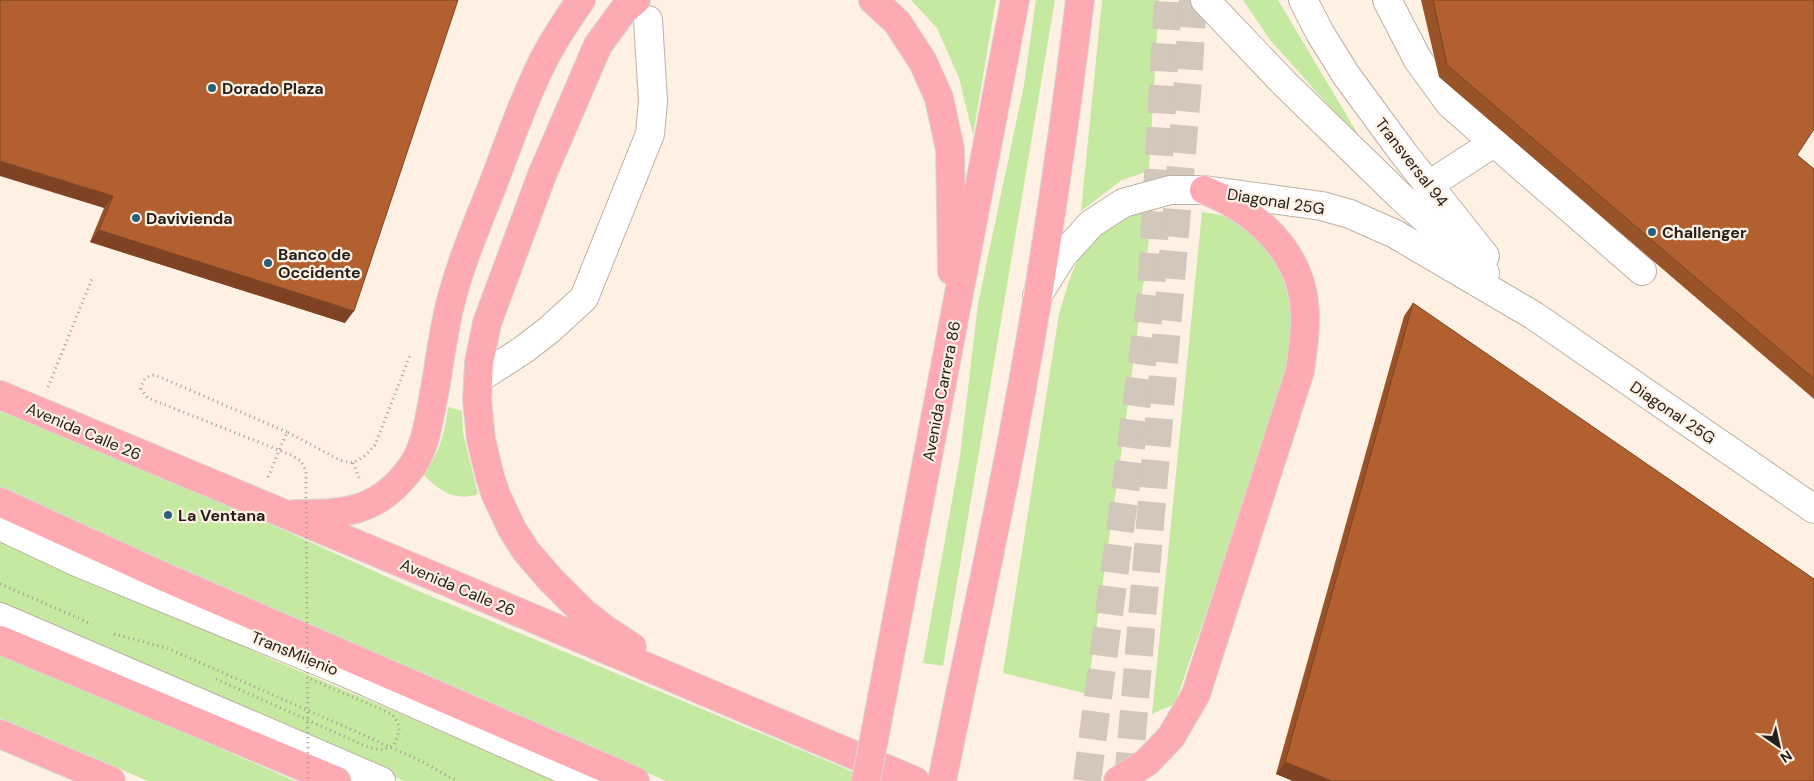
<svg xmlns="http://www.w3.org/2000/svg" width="1814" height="781" font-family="'DM Sans',sans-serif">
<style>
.green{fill:#c6e9a1}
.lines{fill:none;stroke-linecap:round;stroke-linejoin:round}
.minor-tunnel{stroke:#d3c6bb;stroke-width:28;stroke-dasharray:28 14;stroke-linecap:butt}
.minor-casing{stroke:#bdb0a4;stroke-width:30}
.major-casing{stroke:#d8d7d6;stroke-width:30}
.path{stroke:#a39990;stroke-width:3;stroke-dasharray:1 4;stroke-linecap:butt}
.minor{stroke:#fff;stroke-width:28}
.major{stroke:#feaab3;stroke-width:28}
.major-bridge-casing{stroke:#d8d7d6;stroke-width:30;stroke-linecap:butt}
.path-bridge{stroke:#a39990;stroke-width:3;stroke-dasharray:1 4;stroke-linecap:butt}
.major-bridge{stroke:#feaab3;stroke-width:28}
.wall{fill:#995329}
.shaded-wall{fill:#7d4322}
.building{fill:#b26030;stroke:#7d4322}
.poi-dot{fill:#27617a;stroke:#fef0e3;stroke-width:2}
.labels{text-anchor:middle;stroke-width:4.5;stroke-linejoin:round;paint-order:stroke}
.poi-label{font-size:16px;font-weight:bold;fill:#25201c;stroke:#fef0e3;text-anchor:start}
.street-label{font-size:16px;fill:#25201c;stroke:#fef0e3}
</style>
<rect width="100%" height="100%" fill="#fef0e3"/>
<!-- green -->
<g class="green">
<polygon points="911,0 996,0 973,135 959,78 937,28"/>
<polygon points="1036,0 1055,0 943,666 923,663 960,456 978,304 1024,85"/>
<polygon points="1102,0 1159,0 1149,171 1122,180 1081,211"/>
<polygon points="1243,0 1278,0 1365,146 1270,40"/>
<path d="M1153 208 1124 434 1087 694 1003 673 1059 314C1066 293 1071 267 1085 250 1102 228 1127 217 1153 208Z"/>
<path d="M1202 212C1215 214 1231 216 1242 223 1274 245 1289 286 1292 322 1293 339 1290 356 1289 372L1175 704 1152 714Z"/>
<polygon points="0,407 206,495 416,590 837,765 872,781 666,781 0,492"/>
<path d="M448 407 462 411 463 433 478 494C456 502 439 491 424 475 440 450 444 437 448 407Z"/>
<polygon points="0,539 276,661 558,781 404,781 0,606"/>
<polygon points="0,652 295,781 148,781 0,718"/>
</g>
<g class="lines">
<!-- minor-tunnel -->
<g class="minor-tunnel">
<polyline points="1087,781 1151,295 1168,0"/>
<polyline points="1128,781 1188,82 1193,0"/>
</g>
<defs>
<g id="minor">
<polyline points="1205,0 1284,83 1401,197 1485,273"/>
<polyline points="1303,0 1320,33 1346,75 1404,154 1485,256"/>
<polyline points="1387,0 1418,60 1450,104 1642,271"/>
<polyline points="1429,185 1495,142"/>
<polyline points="1037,296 1063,255 1091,224 1123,203 1170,190 1204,190 1322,206 1350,214 1395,234 1533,315 1814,509"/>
<polyline points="478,379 523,350 549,330 584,298 650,134 653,101 648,20"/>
<polyline points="0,526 79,563 337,669 590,781"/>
<polyline points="0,617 381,781"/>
</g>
<g id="major">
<polyline points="873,0 897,22 923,62 939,98 950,149 952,271"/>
<polyline points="0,395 445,581 915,781"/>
<polyline points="935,419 1015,0"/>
<polyline points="0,502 162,576 635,781"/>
<path d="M295 514C343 514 375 513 407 473 425 452 428 425 433 399 439 369 442 339 449 309 459 266 477 225 493 184 509 143 523 100 543 61 554 39 567 20 581 0"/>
<polyline points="0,640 337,781"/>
<polyline points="632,647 606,630 583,612 551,580 526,551 512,529 496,495 490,477 481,439 477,400 479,363 487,323 542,175 598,45 623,11 636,0"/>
<polyline points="0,734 111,781"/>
<path d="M942 781C965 668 990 555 1012 441 1040 295 1062 148 1080 0"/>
<path d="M1118 781 1147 762 1171 737 1196 694 1300 371C1303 348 1307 325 1304 302 1298 248 1251 208 1204 190"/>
</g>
</defs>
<!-- minor casing -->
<use href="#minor" class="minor-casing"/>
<!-- major casing -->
<use href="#major" class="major-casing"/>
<!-- path -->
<g class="path">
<polyline points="48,387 92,279"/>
<polyline points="353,463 360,480"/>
<polyline points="268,477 287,432 340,460 353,463 365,456 375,445 411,353"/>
<polyline points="0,584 92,624"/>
<polyline points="114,634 167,648 348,728 421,761 457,781"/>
</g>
<!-- minor -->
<use href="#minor" class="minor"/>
<!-- major -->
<use href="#major" class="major"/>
<defs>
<polyline id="major-bridge" points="866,781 935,419"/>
</defs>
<!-- major-bridge casing -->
<use href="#major-bridge" class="major-bridge-casing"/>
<!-- path-bridge -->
<g class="path-bridge">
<path d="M287 432 155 375C145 376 143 380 141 389L148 398 291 455 301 461 306 471 308 781"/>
<path d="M216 679 370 748 383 750 394 745C400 730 402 727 392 714L308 678"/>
</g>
<!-- major-bridge -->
<use href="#major-bridge" class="major-bridge"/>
</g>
<!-- wall -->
<g class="wall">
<polygon points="0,0 345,323 90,242 104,208"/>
<polygon points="1421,0 1814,0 1797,155 1814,169 1814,399 1439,77"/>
<polygon points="1413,303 1814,781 1293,781 1276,774 1404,316"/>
</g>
<!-- shaded-wall -->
<g class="shaded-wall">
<polygon points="0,161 113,196 104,208 0,176"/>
<polygon points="99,230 354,311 345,323 90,242"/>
<polygon points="1285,762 1332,781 1293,781 1276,774"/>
</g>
<!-- building -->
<g class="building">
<polygon points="0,0 458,0 354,311 99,230 113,196 0,161"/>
<polygon points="1433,0 1814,0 1814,129 1797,155 1814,169 1814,379 1447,65"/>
<polygon points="1413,303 1814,579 1814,781 1332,781 1285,762"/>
</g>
<!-- markers -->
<g class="poi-dot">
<circle cx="212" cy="88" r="5"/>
<circle cx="136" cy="218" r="5"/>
<circle cx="1652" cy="232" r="5"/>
<circle cx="268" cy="263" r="5"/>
<circle cx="168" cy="515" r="5"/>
</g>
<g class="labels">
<!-- poi labels -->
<g class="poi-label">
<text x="222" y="94">Dorado Plaza</text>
<text x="146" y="224">Davivienda</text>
<text x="1662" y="238">Challenger</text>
<text x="278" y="260">Banco de<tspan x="278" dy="18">Occidente</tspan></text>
<text x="178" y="521">La Ventana</text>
</g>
<!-- street labels -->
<g class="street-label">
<text transform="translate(1412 162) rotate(52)" y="6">Transversal 94</text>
<text transform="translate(1276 201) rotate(9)" y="6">Diagonal 25G</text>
<text transform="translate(941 391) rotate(-79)" y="6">Avenida Carrera 86</text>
<text transform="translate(1673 412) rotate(34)" y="6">Diagonal 25G</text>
<text transform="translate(84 431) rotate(23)" y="6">Avenida Calle 26</text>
<text transform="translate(458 587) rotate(23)" y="6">Avenida Calle 26</text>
<text transform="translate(295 653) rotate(22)" y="6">TransMilenio</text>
</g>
</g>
<!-- north arrow -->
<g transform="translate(1779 746) rotate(146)" stroke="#fef0e3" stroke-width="4" paint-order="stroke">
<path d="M0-4L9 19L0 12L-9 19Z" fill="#25201c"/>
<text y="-8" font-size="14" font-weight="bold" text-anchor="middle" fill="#25201c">N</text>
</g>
</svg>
